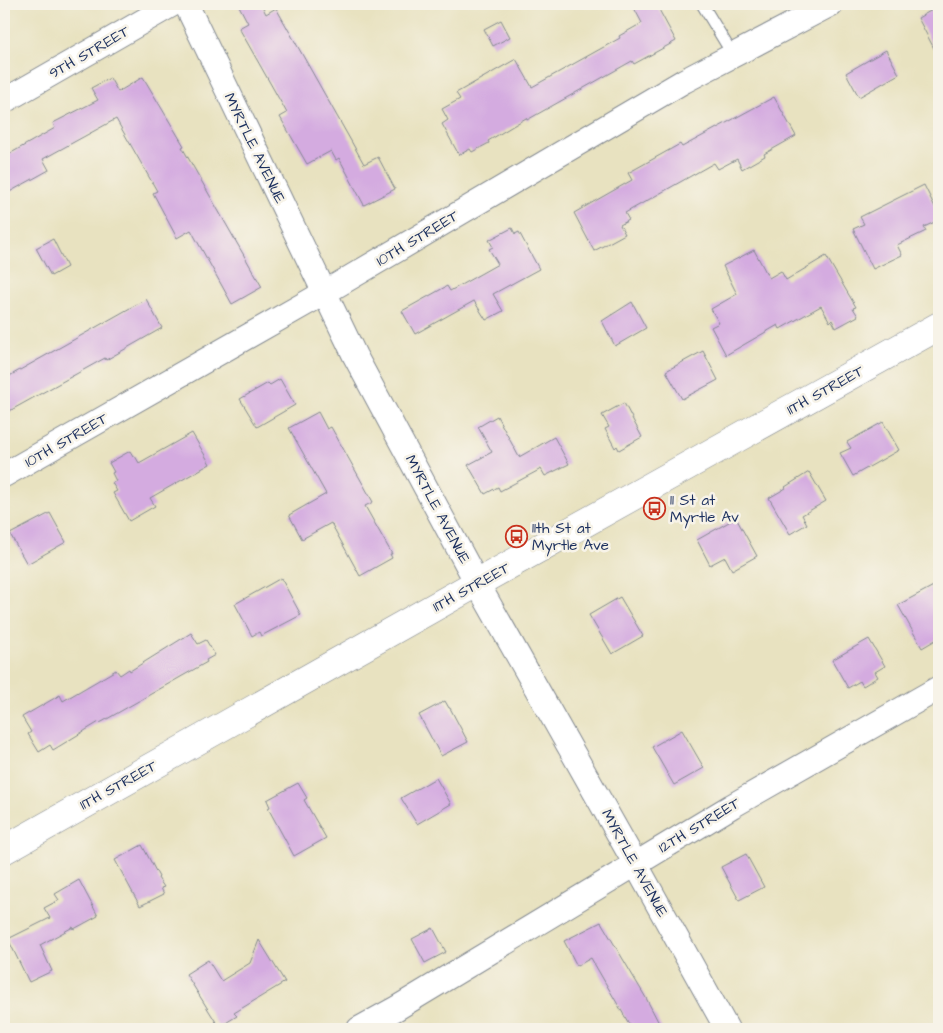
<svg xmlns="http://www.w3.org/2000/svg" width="943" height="1033" font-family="'Architects Daughter',sans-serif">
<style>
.building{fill:#d4abe0}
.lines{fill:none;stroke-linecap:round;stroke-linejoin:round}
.lane-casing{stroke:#82888f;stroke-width:13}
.street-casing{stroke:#82888f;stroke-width:26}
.secondary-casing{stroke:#82888f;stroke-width:29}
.lane{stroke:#fff;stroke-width:11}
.street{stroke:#fff;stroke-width:24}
.secondary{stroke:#fff;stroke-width:28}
.labels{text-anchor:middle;stroke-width:5;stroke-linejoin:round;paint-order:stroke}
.street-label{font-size:15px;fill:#1b2f5e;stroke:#f7f3e8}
.poi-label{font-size:15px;fill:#1b2f5e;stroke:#f7f3e8;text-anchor:start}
</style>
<rect width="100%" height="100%" fill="#f7f3e8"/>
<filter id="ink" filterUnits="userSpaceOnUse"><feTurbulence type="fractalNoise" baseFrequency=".02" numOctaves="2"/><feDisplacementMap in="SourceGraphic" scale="10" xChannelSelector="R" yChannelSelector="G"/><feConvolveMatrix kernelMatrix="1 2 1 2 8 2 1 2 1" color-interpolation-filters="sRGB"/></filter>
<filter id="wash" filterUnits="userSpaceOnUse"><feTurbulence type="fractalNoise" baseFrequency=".0096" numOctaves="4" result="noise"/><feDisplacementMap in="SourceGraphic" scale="20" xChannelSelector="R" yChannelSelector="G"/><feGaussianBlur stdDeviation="1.12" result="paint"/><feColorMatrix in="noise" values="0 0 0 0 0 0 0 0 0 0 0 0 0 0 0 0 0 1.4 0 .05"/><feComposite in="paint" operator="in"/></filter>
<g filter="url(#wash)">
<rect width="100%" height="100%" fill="#e8e2c0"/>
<g id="blocks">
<!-- building -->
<g class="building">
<polygon points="238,4 261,4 266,14 276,8 364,164 378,157 395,189 364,205 339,158 336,160 331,151 307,164 280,117 287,113 239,28 248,23"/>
<polygon points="632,4 656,4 676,41 634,64 632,61 527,120 526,118 488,141 489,143 472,152 470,149 459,155 442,124 448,120 442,109 460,99 456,93 516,59 532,87 620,38 619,36 642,23"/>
<polygon points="939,6 939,58 918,18"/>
<polygon points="501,20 510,37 493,46 484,29"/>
<polygon points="886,50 899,74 859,97 846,73"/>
<polygon points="143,77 184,146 182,147 262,287 232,304 191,230 177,238 153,193 157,191 116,119 43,159 49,170 4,195 4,157 55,128 53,123 98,100 91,88 110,78 118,92"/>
<polygon points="774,97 796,136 764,154 765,156 742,169 737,159 718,169 714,163 625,213 629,220 620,225 625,234 594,251 574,213 632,180 628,173 680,144 682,147"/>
<polygon points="924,185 939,215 939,220 924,227 926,231 897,245 902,255 873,269 853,229 864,224 860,217"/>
<polygon points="512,228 515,234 519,232 539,269 493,294 503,311 486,320 474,301 415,334 402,311 447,286 450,291 498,264 489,249 493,247 489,240"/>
<polygon points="53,239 67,267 51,276 36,248"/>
<polygon points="754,250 769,278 781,271 786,280 826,256 856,307 853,308 858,316 836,328 832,320 830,322 821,306 780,329 778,325 726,355 711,327 719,323 711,309 737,294 723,266"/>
<polygon points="146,299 162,328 106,360 105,358 4,414 4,379"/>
<polygon points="632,302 646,328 615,346 602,321"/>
<polygon points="703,351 718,380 682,399 666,371"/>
<polygon points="280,379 295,405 257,427 240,399 268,383 270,385"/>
<polygon points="624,403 642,437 619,450 617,446 615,448 605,429 609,427 602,415"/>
<polygon points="318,412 327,429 331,427 373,502 365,506 392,554 390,554 392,558 360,576 331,523 302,539 289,515 326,494 289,428"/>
<polygon points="497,416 519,457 554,437 569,464 545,476 541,469 500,491 498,487 485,494 468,465 492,452 478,427"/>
<polygon points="883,422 899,450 853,476 840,453 851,448 847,442"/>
<polygon points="192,433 210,464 150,498 155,506 129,521 113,493 117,491 112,483 116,481 112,473 114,472 109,463 130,451 133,456 135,456 139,463"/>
<polygon points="809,472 826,501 802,515 807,524 790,534 769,498 786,488 785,487"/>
<polygon points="50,513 66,542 27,564 10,534"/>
<polygon points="736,518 757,556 732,570 725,557 710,565 697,540"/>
<polygon points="281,578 301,615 261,636 259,632 252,636 235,604"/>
<polygon points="939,583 939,638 922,648 898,605"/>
<polygon points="620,597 643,636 612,654 589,615"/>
<polygon points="191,633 198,644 206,640 215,655 206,660 207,662 100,723 99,722 53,750 50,745 39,752 28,734 31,732 22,717 60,695 63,701 116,670 120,675 129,669 130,671"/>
<polygon points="869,639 885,666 875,672 878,677 863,686 860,681 848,688 832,660"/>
<polygon points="445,701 449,708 450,708 468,742 441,756 419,715"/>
<polygon points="682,730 704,768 674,785 652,747"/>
<polygon points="436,778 451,804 417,824 401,798"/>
<polygon points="298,783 307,798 304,800 326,838 294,856 268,808 270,807 267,800"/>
<polygon points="142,845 159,877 158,878 164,887 161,888 164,894 140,906 115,860"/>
<polygon points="746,854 764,887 739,900 721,867"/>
<polygon points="79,880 98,916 74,929 73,927 40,945 52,971 29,982 8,939 50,918 44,908 59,900 55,894"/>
<polygon points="601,922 646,998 662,1029 632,1029 591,958 577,966 564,941"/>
<polygon points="433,928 446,952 425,963 412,939"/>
<polygon points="259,940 285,982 234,1013 237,1016 219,1027 186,974 208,960 221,981 250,963"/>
</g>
</g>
</g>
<g filter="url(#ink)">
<use href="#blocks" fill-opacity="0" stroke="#82888f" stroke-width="1"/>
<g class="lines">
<defs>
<polyline id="lane" points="702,4 733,55"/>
<g id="street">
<polyline points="186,4 355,356 477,583 635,863 727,1029"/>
<polyline points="4,101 173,4"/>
<polyline points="4,475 324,293 684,81 831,4"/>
<polyline points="359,1029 397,1008 732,806 939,688"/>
</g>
<polyline id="secondary" points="4,850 477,583 939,326"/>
</defs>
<!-- lane casing -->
<use href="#lane" class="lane-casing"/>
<!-- street casing -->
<use href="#street" class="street-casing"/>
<!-- secondary casing -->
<use href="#secondary" class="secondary-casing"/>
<!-- lane -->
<use href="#lane" class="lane"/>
<!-- street -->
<use href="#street" class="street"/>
<!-- secondary -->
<use href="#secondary" class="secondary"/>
</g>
</g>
<!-- icons -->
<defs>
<symbol id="bus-ring" viewBox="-11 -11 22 22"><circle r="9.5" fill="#f7f3e8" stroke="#c8321e" stroke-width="1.5"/><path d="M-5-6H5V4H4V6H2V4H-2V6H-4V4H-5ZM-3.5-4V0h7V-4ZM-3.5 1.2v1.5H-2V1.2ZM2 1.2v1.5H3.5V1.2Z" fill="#c8321e"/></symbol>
</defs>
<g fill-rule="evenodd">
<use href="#bus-ring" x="642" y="496" width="25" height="25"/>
<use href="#bus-ring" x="504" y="524" width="25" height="25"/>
</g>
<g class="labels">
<!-- street labels -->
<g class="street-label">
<text transform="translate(89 52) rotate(-30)" y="5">9TH STREET</text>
<text transform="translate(255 148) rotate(64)" y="5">MYRTLE AVENUE</text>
<text transform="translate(417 238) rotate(-31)" y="5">10TH STREET</text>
<text transform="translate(825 390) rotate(-29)" y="5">11TH STREET</text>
<text transform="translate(66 440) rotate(-30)" y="5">10TH STREET</text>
<text transform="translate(438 509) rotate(62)" y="5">MYRTLE AVENUE</text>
<text transform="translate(471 587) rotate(-29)" y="5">11TH STREET</text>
<text transform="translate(118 785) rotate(-29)" y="5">11TH STREET</text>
<text transform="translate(699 825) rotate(-31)" y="5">12TH STREET</text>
<text transform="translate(635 863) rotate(61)" y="5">MYRTLE AVENUE</text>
</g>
<!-- poi labels -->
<g class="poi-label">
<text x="670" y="505">11 St at<tspan x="670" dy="17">Myrtle Av</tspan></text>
<text x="532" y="533">11th St at<tspan x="532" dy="17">Myrtle Ave</tspan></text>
</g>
</g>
<!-- margin -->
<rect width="943" height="1033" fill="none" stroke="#f7f3e8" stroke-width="20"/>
</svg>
